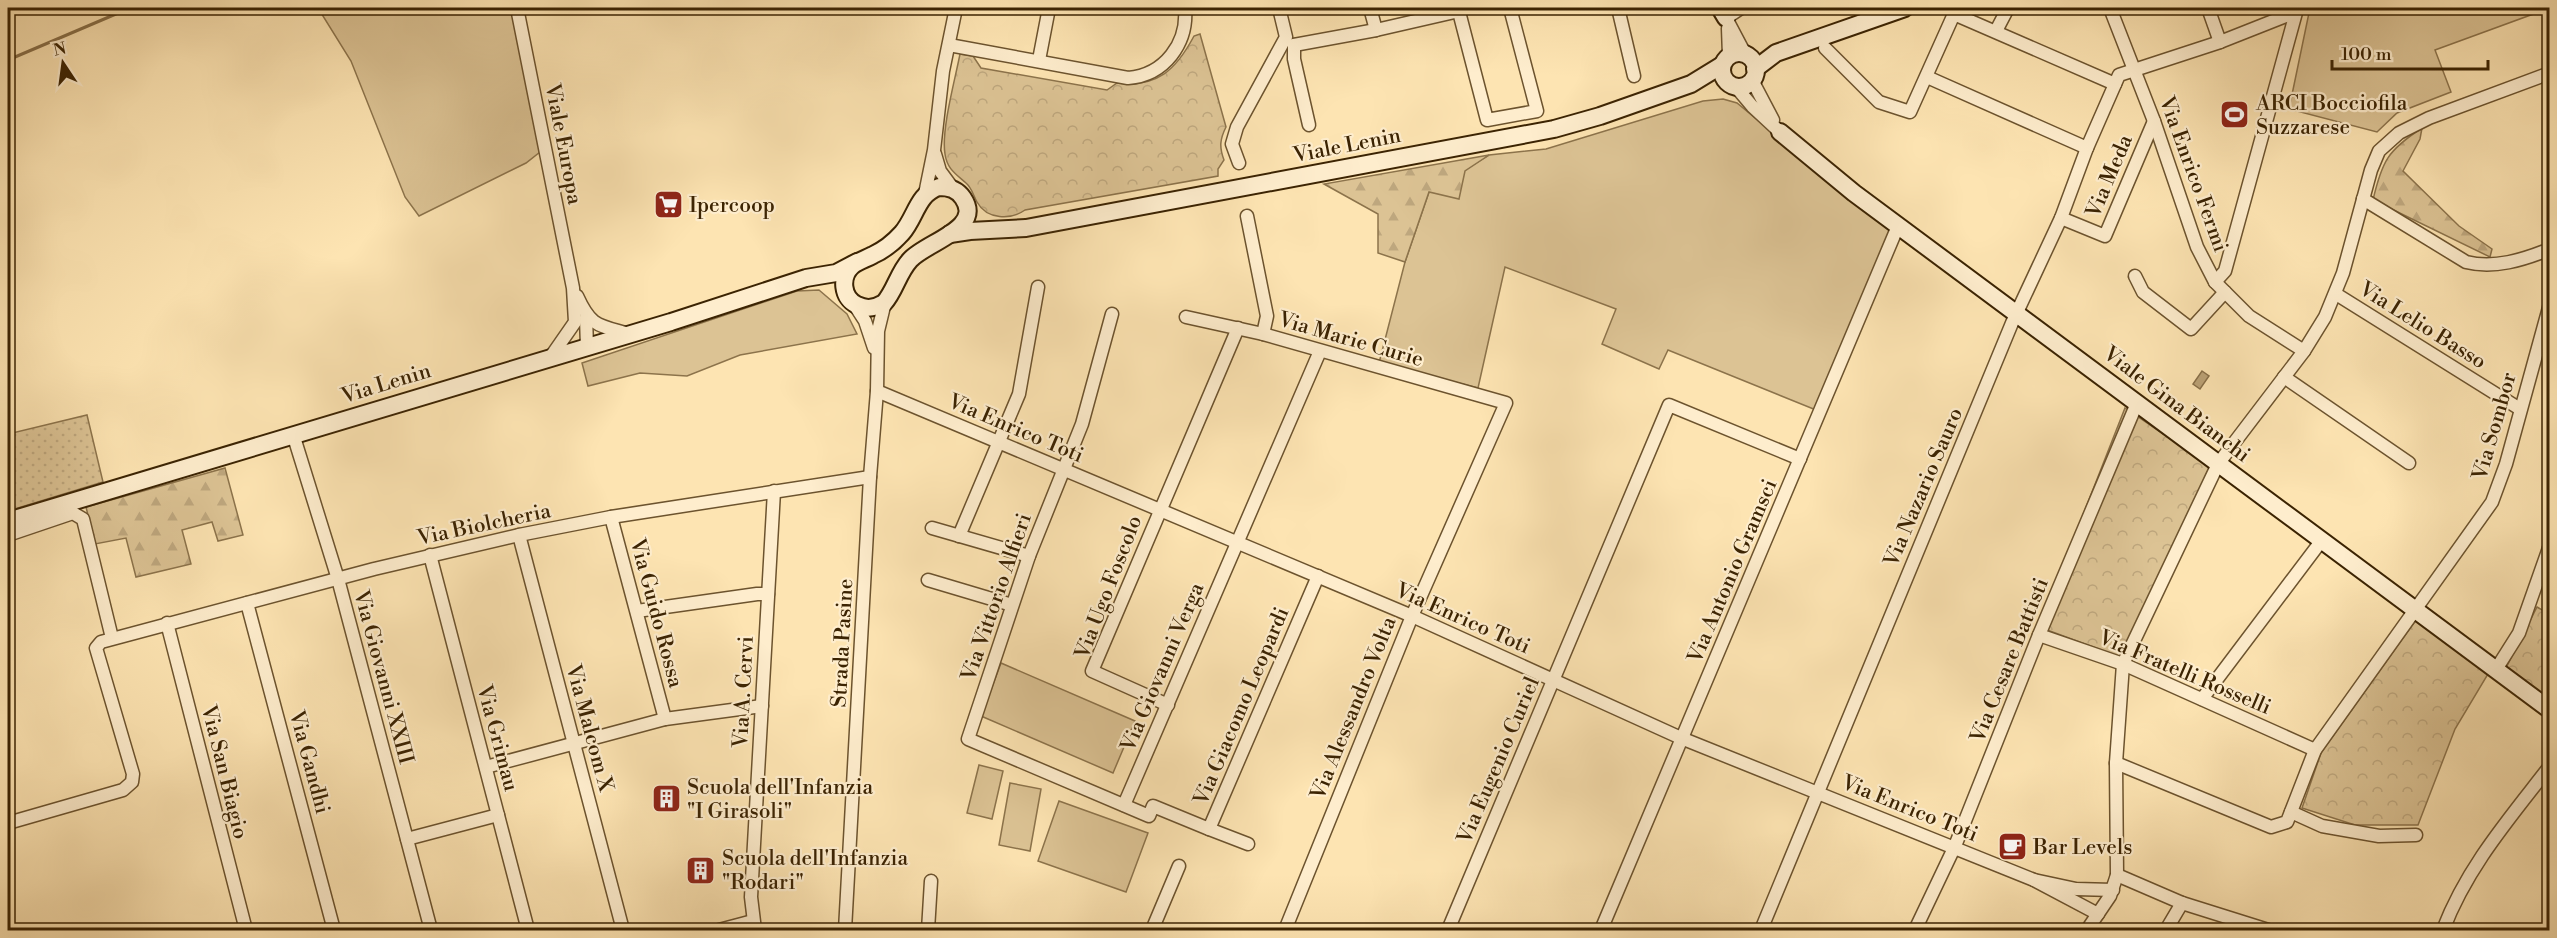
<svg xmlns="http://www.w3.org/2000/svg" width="2557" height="938" font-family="'Libre Bodoni',serif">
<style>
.grass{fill:#dcc394;stroke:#8c734b;stroke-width:1.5}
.forest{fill:url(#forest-firs);stroke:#8c734b;stroke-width:1.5}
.park{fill:url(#park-crowns);stroke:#8c734b;stroke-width:1.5}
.garden{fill:url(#garden-dots);stroke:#8c734b;stroke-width:1.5}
.water{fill:#bba276;stroke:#886f48;stroke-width:1.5}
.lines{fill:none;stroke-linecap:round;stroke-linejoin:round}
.stream{stroke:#886f48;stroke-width:3}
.street-casing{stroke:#6c532e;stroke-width:15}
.secondary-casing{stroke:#3b2302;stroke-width:20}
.street{stroke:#feedcd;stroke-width:12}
.secondary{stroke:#feedcd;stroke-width:16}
.labels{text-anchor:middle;stroke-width:4.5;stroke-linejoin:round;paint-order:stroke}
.poi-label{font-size:21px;fill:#3b2302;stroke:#feedcd;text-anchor:start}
.street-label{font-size:21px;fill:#3b2302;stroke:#feedcd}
</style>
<defs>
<pattern id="forest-firs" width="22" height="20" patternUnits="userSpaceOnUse" patternTransform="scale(1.5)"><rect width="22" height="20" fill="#dcc394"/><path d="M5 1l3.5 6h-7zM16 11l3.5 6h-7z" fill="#bea77e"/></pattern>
<pattern id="park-crowns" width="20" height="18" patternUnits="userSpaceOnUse" patternTransform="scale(1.5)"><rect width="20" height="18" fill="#dcc394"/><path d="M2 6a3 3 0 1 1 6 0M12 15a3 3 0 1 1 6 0" fill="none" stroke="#bea77e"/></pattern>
<pattern id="garden-dots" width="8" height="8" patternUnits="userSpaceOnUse" patternTransform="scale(1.5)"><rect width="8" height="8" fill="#dcc394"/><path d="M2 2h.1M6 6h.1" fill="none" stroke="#bea77e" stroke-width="1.8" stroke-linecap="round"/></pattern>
</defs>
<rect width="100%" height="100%" fill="#fde4b2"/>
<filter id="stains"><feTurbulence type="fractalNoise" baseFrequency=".00333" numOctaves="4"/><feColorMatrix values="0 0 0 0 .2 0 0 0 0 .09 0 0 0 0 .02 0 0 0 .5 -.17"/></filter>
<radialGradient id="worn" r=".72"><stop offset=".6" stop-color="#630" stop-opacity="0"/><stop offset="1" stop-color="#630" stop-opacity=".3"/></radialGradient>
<!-- grass -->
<g class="grass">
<polygon points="318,8 517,8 540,152 526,163 419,216 405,197 351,61"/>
<polygon points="2310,8 2550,8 2435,50 2451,92 2397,113 2377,132 2289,109"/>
<polygon points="1723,99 1737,103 1892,231 1816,410 1668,350 1659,369 1602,344 1616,309 1505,267 1478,388 1379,363 1405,262 1429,192 1489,155 1546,149 1703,101"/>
<polygon points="819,290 847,314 857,334 740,355 687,376 640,373 588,386 582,363 797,291"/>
<polygon points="1001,663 1135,721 1113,773 981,716"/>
<polygon points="979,765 1003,771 992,819 967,813"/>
<polygon points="1010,783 1041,789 1030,851 999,845"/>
<polygon points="1059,801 1148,833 1126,892 1038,861"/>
</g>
<!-- forest -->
<g class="forest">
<path d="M2422 128 2420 139 2403 171 2459 226 2492 249 2490 257 2373 200C2382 161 2388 150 2422 128Z"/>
<polygon points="1489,155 1465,171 1459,199 1429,192 1405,262 1378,253 1378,214 1324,184"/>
<polygon points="225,468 243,535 218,541 212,522 182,530 191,564 136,577 126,538 95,544 86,507"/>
</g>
<!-- park -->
<g class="park">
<path d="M1200 34 1226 127C1220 139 1219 147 1224 160L1218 169V176L1025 210C1011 220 987 220 977 202 973 195 972 188 966 183 956 174 947 169 945 154 941 130 955 80 960 54L973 56 981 68 1107 90 1117 83C1157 88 1176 70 1194 36Z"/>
<polygon points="2125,408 2210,466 2123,658 2039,627"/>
<polygon points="2537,607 2549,614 2549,699 2543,697 2508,670 2507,666"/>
<polygon points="2421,613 2491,669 2455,729 2418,825 2355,825 2302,808 2321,753"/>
</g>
<!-- garden -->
<polygon class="garden" points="87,415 103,482 8,511 8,434"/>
<!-- water -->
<polygon class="water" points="2202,371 2209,376 2200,389 2193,384"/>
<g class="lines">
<!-- stream -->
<polyline class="stream" points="8,60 130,8"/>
<defs>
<g id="street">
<polyline points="517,8 573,288 575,322 550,358"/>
<polyline points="1370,8 1376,30"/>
<polyline points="1458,8 1487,120 1537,111 1510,8 1512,8"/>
<polyline points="1618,8 1634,76"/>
<polyline points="2110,8 2154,121 2197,247 2215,282 2249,316 2304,351"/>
<polyline points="2208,8 2220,42"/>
<polyline points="1726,18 1745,54"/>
<polyline points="1726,18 1741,8"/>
<polyline points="1728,28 1729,56"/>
<polyline points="1996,31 2008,8"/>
<path d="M949 45 1128 78C1165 75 1188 43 1185 8"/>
<polyline points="1294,45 1376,30 1459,11"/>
<polyline points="1294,45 1294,59 1309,125"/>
<polyline points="1825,48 1879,102 1910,112 1954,14 2115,84"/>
<polyline points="1039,60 1049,8"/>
<polyline points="1927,77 2087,148"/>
<polyline points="1752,80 1773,120"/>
<polyline points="1736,87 1752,106 1780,132"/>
<polyline points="935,154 940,171 954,190"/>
<polyline points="1239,163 1232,144 1237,127 1286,37 1279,8"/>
<polyline points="925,194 934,150 943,71 956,8"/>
<path d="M2363 199 2466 262C2494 269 2523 260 2550 249"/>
<polyline points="1247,216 1267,316 1263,334"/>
<polyline points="2061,218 2105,236 2154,121"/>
<polyline points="2135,276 2143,292 2191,329 2225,292"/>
<polyline points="2215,282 2225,271 2297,9"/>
<polyline points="2336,294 2520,409"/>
<path d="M577 296C591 327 598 325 629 334"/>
<polyline points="854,304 865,321 874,348"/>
<polyline points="1112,314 1082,424 1029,556 968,739 1149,816 1153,806 1209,829 1318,576"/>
<polyline points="586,317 587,347"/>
<polyline points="1186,317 1263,334 1506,403 1412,616 1285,930"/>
<polyline points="2284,377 2409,463"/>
<polyline points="877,391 1412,616 1681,738 2034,880"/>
<polyline points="293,434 338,579 431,930"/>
<polyline points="611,517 665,719"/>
<polyline points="932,528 1029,556"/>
<polyline points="8,535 73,513 83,519 112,638"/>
<polyline points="519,535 623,930"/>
<polyline points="959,536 1019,394 1038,287"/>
<polyline points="430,555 528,930"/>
<polyline points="928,580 1012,605"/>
<polyline points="247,603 334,930"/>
<polyline points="637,611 757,594 768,594"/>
<polyline points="167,623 246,930"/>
<polyline points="2039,635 2123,664 2315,750"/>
<polyline points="2495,671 2519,633 2550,545"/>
<polyline points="2202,699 2322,540"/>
<polyline points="1168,705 1092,671 1238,328"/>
<polyline points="2116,763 2271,827 2287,822 2315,750 2492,502 2506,464 2550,304"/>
<polyline points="486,767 665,719 762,706"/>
<polyline points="1124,805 1320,351"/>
<polyline points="2291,812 2322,826 2379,836 2416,835"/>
<polyline points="8,823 123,790 132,782 133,774 96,648 101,642 374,569 519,535 611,517 870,477"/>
<polyline points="1209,829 1248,844"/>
<polyline points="407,839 498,815"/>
<polyline points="2117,875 2182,903 2268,930"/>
<polyline points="2098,914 2034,880 2076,889 2113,890"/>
<polyline points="719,930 753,921"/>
<polyline points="755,930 751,897 774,491"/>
<polyline points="845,930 870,477 877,391 878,331 885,302"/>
<polyline points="928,930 931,881"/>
<polyline points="1152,930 1179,866"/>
<polyline points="1448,930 1669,405 1800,459"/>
<polyline points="1601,930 1898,226"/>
<polyline points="1761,930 2012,323 2061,218 2087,148 2119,75 2220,42 2296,12"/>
<polyline points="1915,930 1955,846 2039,635 2137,403"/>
<polyline points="2087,930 2110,896 2117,875 2116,763 2123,664 2218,464 2304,351 2325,317 2343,273 2371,170 2379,151 2399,133 2429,118 2550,73"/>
<polyline points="2166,930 2182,903"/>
<path d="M2443 930C2467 867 2509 819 2550 766"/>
</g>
<g id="secondary">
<polyline points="1720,8 1726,18"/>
<circle cx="1739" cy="70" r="17"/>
<polyline points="1755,69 1776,53 1905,8"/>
<polyline points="1780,132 1854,193 2550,710"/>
<path d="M939 187C949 187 957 189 963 198 984 229 926 242 910 260 898 273 895 291 884 303 875 308 867 310 857 305 842 298 840 277 852 266 858 261 866 259 873 255 884 250 894 242 902 233 916 217 917 194 939 187Z"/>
<polyline points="950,234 970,231 1026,228 1554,129 1600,116 1691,84 1722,65"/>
<polyline points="8,521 671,322 806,278 836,273 857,262"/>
</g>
</defs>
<!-- street casing -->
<use href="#street" class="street-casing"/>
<!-- secondary casing -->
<use href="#secondary" class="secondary-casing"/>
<!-- street -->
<use href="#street" class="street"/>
<!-- secondary -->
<use href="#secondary" class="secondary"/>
</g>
<!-- icons -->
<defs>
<symbol id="stadium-square" viewBox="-11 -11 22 22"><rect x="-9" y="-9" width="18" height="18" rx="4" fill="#8f2418" stroke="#feedcd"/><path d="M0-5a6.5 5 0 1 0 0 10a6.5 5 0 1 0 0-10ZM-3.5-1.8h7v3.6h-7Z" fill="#fff"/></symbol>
<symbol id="supermarket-square" viewBox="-11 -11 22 22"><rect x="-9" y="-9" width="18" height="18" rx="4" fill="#8f2418" stroke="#feedcd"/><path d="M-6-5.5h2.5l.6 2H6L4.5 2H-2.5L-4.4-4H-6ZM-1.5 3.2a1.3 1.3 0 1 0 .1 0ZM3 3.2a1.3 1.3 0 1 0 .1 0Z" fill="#fff"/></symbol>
<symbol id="building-square" viewBox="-11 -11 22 22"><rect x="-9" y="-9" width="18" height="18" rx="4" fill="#8f2418" stroke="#feedcd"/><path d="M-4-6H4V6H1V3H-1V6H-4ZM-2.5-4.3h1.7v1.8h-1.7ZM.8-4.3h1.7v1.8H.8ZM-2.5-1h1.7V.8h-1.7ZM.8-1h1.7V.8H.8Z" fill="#fff"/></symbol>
<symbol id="cafe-square" viewBox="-11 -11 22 22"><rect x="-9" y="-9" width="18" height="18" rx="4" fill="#8f2418" stroke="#feedcd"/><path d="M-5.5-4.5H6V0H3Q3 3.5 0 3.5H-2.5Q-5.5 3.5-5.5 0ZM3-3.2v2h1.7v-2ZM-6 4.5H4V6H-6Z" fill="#fff"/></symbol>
</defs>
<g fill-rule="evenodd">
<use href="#stadium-square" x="2218" y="98" width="33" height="33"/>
<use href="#supermarket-square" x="652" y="188" width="33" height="33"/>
<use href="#building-square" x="650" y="782" width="33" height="33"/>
<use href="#cafe-square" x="1996" y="830" width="33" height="33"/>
<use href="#building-square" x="684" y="854" width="33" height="33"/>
</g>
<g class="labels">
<!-- poi labels -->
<g class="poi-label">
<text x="2256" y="110">ARCI Bocciofila<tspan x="2256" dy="24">Suzzarese</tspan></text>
<text x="689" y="212">Ipercoop</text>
<text x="687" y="794">Scuola dell'Infanzia<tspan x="687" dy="24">"I Girasoli"</tspan></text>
<text x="2033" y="854">Bar Levels</text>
<text x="722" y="865">Scuola dell'Infanzia<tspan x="722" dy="24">"Rodari"</tspan></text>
</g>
<!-- street labels -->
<g class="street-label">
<text transform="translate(564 144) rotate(79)" y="7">Viale Europa</text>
<text transform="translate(1347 145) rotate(-11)" y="7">Viale Lenin</text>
<text transform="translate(2194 174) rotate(70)" y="7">Via Enrico Fermi</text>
<text transform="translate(2109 176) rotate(-67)" y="7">Via Meda</text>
<text transform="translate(2423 325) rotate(32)" y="7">Via Lelio Basso</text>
<text transform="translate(1351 339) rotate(16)" y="7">Via Marie Curie</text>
<text transform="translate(386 383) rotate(-17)" y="7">Via Lenin</text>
<text transform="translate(2177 404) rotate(37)" y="7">Viale Gina Bianchi</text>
<text transform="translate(2494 426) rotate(-74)" y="7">Via Sombor</text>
<text transform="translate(1016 428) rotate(23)" y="7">Via Enrico Toti</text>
<text transform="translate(1923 487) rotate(-67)" y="7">Via Nazario Sauro</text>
<text transform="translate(484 524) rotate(-12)" y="7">Via Biolcheria</text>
<text transform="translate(1732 571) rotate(-67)" y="7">Via Antonio Gramsci</text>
<text transform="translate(1108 587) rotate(-69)" y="7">Via Ugo Foscolo</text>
<text transform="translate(996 597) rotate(-71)" y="7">Via Vittorio Alfieri</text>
<text transform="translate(657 613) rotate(75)" y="7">Via Guido Rossa</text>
<text transform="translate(1463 618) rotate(24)" y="7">Via Enrico Toti</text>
<text transform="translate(842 643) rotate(-87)" y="7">Strada Pasine</text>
<text transform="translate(2009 660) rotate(-68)" y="7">Via Cesare Battisti</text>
<text transform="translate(1162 667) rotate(-67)" y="7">Via Giovanni Verga</text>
<text transform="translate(2185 672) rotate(23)" y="7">Via Fratelli Rosselli</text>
<text transform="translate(384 677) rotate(75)" y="7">Via Giovanni XXIII</text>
<text transform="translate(743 692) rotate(-87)" y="7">Via A. Cervi</text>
<text transform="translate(1241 706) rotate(-67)" y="7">Via Giacomo Leopardi</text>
<text transform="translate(1353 708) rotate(-68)" y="7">Via Alessandro Volta</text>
<text transform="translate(590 728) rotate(75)" y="7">Via Malcom X</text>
<text transform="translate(498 738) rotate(75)" y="7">Via Grimau</text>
<text transform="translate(1498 760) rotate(-67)" y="7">Via Eugenio Curiel</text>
<text transform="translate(310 762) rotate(75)" y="7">Via Gandhi</text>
<text transform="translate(225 772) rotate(76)" y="7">Via San Biagio</text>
<text transform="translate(1910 808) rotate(22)" y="7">Via Enrico Toti</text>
</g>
</g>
<!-- margin -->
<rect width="2557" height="938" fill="none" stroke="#fde4b2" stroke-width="30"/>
<rect x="9" y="9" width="2539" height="920" fill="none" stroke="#3b2302" stroke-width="3"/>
<rect x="15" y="15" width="2527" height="908" fill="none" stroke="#3b2302" stroke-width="1.5"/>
<!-- north arrow -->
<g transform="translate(63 63) rotate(347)" stroke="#feedcd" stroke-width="4.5" paint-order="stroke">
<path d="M0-4.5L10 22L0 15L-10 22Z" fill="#3b2302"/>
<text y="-9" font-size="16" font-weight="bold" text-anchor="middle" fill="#3b2302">N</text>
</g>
<!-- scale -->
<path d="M2332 60v9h156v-9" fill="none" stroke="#3b2302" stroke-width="3"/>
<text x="2341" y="60" font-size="18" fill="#3b2302" stroke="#feedcd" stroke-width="4.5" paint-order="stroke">100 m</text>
<rect width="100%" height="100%" filter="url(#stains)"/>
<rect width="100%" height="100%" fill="url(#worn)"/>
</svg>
